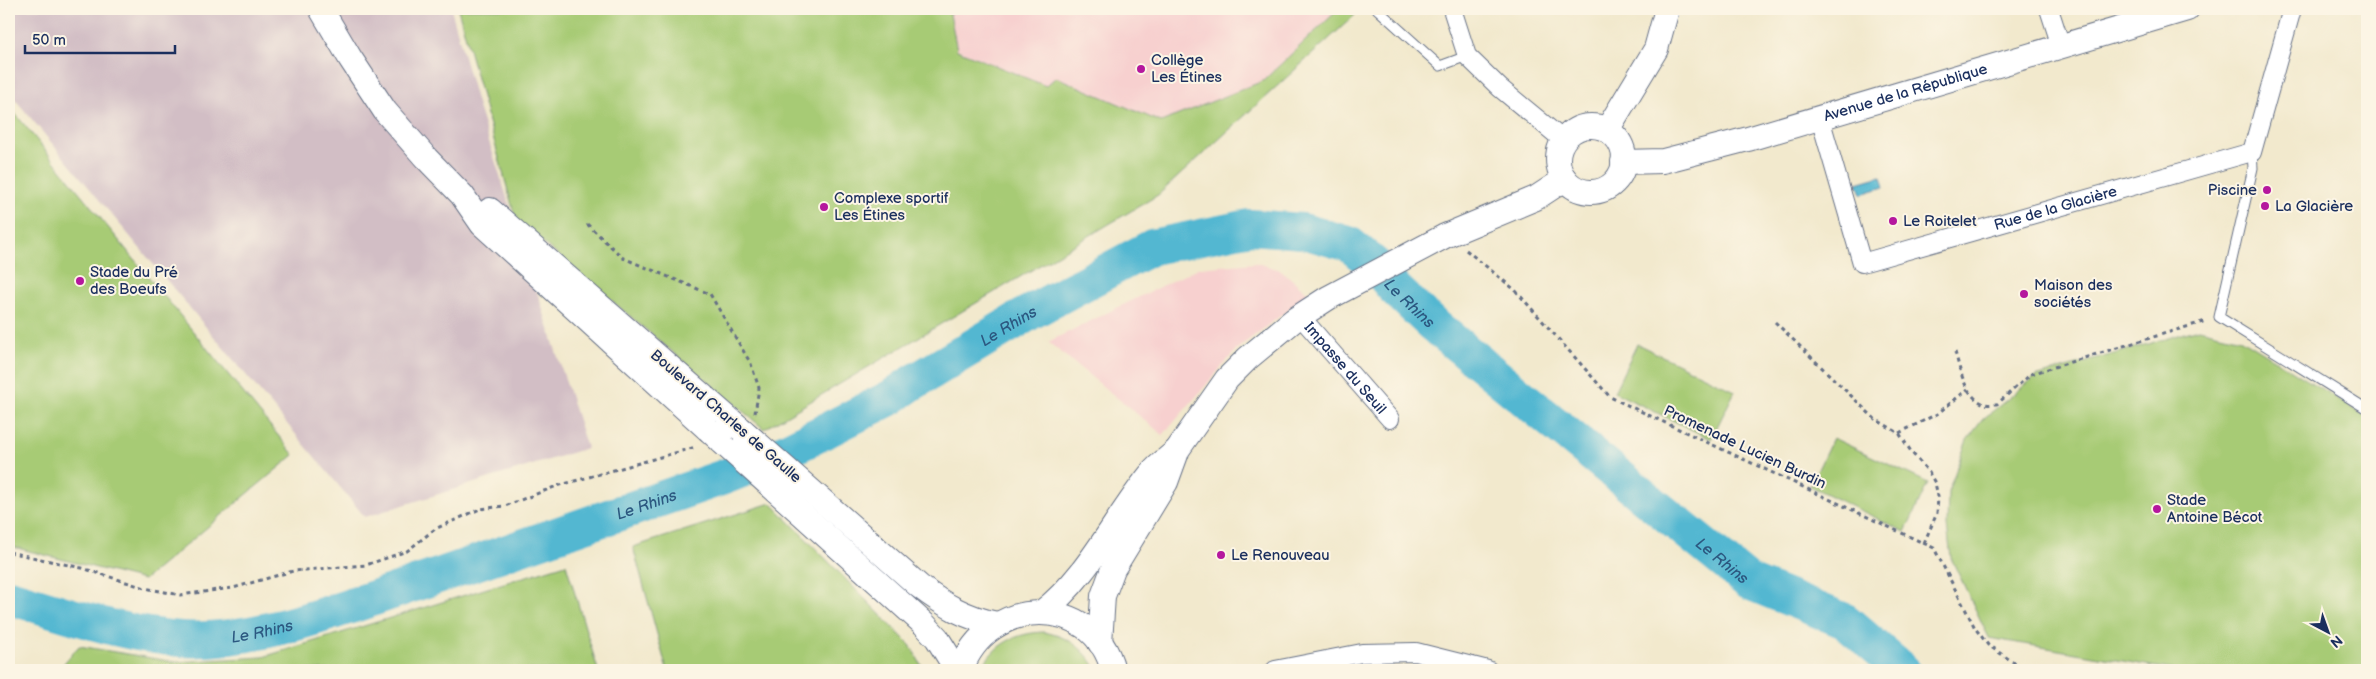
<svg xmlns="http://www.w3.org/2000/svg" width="2376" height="679" font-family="'Balsamiq Sans',sans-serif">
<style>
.built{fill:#f7d0cf}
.industrial{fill:#d2bec5}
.green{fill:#a7cb75;stroke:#617d6a}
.water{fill:#52b7d1;stroke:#367398}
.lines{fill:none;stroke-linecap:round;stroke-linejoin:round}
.river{stroke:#52b7d1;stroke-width:36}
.lane-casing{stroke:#667085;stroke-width:11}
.street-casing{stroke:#667085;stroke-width:20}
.secondary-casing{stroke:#667085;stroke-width:26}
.path{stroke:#667085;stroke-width:3;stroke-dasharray:4 4;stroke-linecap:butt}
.lane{stroke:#fff;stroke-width:9}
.street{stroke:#fff;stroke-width:18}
.secondary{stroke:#fff;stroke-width:24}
.secondary-bridge-casing{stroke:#667085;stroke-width:26;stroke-linecap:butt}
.secondary-bridge{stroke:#fff;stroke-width:24}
.poi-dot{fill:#b5179e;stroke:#fcf5e5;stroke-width:2}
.labels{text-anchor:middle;stroke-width:4;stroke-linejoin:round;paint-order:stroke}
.poi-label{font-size:15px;fill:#1b2f5e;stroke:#fcf5e5;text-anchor:start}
.street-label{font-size:15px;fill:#1b2f5e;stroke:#fcf5e5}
.water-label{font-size:16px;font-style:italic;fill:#2c5880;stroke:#fcf5e5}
</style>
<rect width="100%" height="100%" fill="#fcf5e5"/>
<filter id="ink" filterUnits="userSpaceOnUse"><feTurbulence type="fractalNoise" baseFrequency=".02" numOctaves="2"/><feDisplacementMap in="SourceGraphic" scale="10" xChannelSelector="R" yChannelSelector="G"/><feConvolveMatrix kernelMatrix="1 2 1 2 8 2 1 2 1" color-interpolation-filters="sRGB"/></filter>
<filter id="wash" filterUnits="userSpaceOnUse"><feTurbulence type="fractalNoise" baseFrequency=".0096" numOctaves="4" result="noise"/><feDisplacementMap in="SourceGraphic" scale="20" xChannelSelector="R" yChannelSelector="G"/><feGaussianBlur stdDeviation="1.12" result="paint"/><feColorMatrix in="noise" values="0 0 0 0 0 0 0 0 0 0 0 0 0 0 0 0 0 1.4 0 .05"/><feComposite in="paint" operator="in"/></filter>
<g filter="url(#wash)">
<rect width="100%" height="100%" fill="#f2e9cd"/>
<!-- built -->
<g class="built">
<polygon points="949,9 1339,9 1263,81 1161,122 1056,78 1046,86 957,49"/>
<polygon points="1256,263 1281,270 1309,294 1238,348 1163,435 1048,342 1198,268"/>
</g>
<!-- industrial -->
<polygon class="industrial" points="9,9 451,9 478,107 587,448 365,517 9,92"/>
<!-- green -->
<g class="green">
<polygon points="458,9 949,9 957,50 1046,86 1056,77 1161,122 1263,81 1339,9 1349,9 1355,15 1158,195 764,429 516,220"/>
<polygon points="9,106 294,455 144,580 9,546"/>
<polygon points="2199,329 2241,339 2367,417 2367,670 2175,670 1989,638 1951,558 1947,526 1948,492 1967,440 1983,419 2035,377"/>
<polygon points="1637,344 1735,391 1711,439 1614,392"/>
<polygon points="1833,438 1928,483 1905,532 1810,486"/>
<polygon points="771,503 910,645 924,670 667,670 633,547"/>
<polygon points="566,564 598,670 58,670 79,646 175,662 263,657"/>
<path d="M1044 632C1069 637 1084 648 1097 670H981C993 644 1016 633 1044 632Z"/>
</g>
<!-- water -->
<polygon class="water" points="1881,176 1884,187 1861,194 1857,183"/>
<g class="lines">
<!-- river -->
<path class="river" id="s1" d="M9 597C65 613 122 635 181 639 259 644 357 603 432 578 529 544 627 511 724 477L774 457 892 397 909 385 1029 313 1152 247 1250 227 1303 231 1349 244 1375 265 1394 288 1431 323 1749 582 1845 621 1902 670"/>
</g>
</g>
<g filter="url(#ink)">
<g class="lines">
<defs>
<g id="lane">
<polyline points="1377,9 1440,66 1467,56"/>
<polyline points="2252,152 2253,168 2219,317 2367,409"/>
</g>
<g id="street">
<polyline points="1452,9 1467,56 1500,88 1563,140"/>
<polyline points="2049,9 2061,46"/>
<path id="s2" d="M1820 118 1862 263 2252 152 2292 9"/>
<path id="s3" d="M1300 316 1390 419"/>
<polyline points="1275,670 1362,653 1416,652 1488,670"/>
</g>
<g id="secondary">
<polyline points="321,9 350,58 385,111 426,158 462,195 482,224 708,429"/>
<circle cx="1591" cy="159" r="33"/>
<polyline points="1607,130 1656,49 1667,9"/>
<path id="s4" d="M1623 162 1663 161 1748 139 2187 9"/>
<polyline points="490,210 728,418"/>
<path d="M742 430 919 586C944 605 966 618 997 624"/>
<polyline points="721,441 924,624 937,638 957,670"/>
<path d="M1041 613C1089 576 1113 521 1150 475 1157 466 1167 459 1175 452"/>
<polyline points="1100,643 1103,596 1113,569 1166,482 1178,449 1227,379 1248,358 1294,320 1328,298 1445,236 1536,198 1565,179"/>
<path d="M961 670C987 596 1093 592 1113 670"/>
</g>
</defs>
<!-- lane casing -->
<use href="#lane" class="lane-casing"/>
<!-- street casing -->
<use href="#street" class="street-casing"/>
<!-- secondary casing -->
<use href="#secondary" class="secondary-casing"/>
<!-- path -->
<g class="path">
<polyline points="587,224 623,258 710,294 751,364 759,388 755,413"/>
<polyline points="1466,250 1515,290 1610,397 1934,548 1975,628 1988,645 2025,670"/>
<polyline points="1775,322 1875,419 1899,433 1912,453 1928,471 1935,483 1938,496 1937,513 1924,543"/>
<path d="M1955 352C1960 369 1965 398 1985 404 1988 405 1994 404 1997 404L2031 374 2206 321"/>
<polyline points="1899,433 1937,414 1968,389"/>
<polyline points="9,552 82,568 145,588 180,595 233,588 293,571 366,565 407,551 435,529 480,509 505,506 557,486 696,447"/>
</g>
<!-- lane -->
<use href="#lane" class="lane"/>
<!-- street -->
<use href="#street" class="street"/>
<!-- secondary -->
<use href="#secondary" class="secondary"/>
<defs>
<g id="secondary-bridge">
<polyline points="728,418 742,430"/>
<polyline points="708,429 721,441"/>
</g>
</defs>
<!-- secondary-bridge casing -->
<use href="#secondary-bridge" class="secondary-bridge-casing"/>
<!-- secondary-bridge -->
<use href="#secondary-bridge" class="secondary-bridge"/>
</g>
</g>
<!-- markers -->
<g class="poi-dot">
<circle cx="1141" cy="69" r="5"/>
<circle cx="2267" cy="190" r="5"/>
<circle cx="2265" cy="206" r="5"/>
<circle cx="824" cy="207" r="5"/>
<circle cx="1893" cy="221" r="5"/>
<circle cx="80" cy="281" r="5"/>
<circle cx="2024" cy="294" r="5"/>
<circle cx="2157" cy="509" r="5"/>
<circle cx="1221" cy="555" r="5"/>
</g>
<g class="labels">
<!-- poi labels -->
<g class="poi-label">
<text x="1151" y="65">Collège<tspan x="1151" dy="17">Les Étines</tspan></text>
<text x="2257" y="195" text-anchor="end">Piscine</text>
<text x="834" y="203">Complexe sportif<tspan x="834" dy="17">Les Étines</tspan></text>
<text x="2275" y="211">La Glacière</text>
<text x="1903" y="226">Le Roitelet</text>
<text x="90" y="277">Stade du Pré<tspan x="90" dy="17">des Boeufs</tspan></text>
<text x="2034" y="290">Maison des<tspan x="2034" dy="17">sociétés</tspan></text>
<text x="2167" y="505">Stade<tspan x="2167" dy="17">Antoine Bécot</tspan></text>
<text x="1231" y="560">Le Renouveau</text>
</g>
<!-- street labels -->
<g class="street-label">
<text dy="5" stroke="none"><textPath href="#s4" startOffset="292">Avenue de la République</textPath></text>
<text dy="5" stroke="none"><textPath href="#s2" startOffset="352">Rue de la Glacière</textPath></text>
<text dy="5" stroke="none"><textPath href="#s3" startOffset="69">Impasse du Seuil</textPath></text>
<text transform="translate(726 416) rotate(41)" y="5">Boulevard Charles de Gaulle</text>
<text transform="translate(1745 447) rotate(25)" y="5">Promenade Lucien Burdin</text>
</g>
<!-- water labels -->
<g class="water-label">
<text dy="6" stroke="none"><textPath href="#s1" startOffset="1519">Le Rhins</textPath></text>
<text dy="6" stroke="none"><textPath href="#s1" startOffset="1069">Le Rhins</textPath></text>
<text dy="6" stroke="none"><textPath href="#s1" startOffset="664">Le Rhins</textPath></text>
<text dy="6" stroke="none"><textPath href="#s1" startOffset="1924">Le Rhins</textPath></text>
<text dy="6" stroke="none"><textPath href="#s1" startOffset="259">Le Rhins</textPath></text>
</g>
</g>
<!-- margin -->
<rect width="2376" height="679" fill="none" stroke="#fcf5e5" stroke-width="30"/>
<!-- north arrow -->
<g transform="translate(2328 632) rotate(139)" stroke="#fcf5e5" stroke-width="4" paint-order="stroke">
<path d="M0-4L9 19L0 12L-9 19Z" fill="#1b2f5e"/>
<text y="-8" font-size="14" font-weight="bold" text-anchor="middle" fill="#1b2f5e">N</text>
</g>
<!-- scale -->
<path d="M25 45v8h150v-8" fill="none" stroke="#1b2f5e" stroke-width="2.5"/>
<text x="32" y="45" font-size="15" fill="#1b2f5e" stroke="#fcf5e5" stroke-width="4" paint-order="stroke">50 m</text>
</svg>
